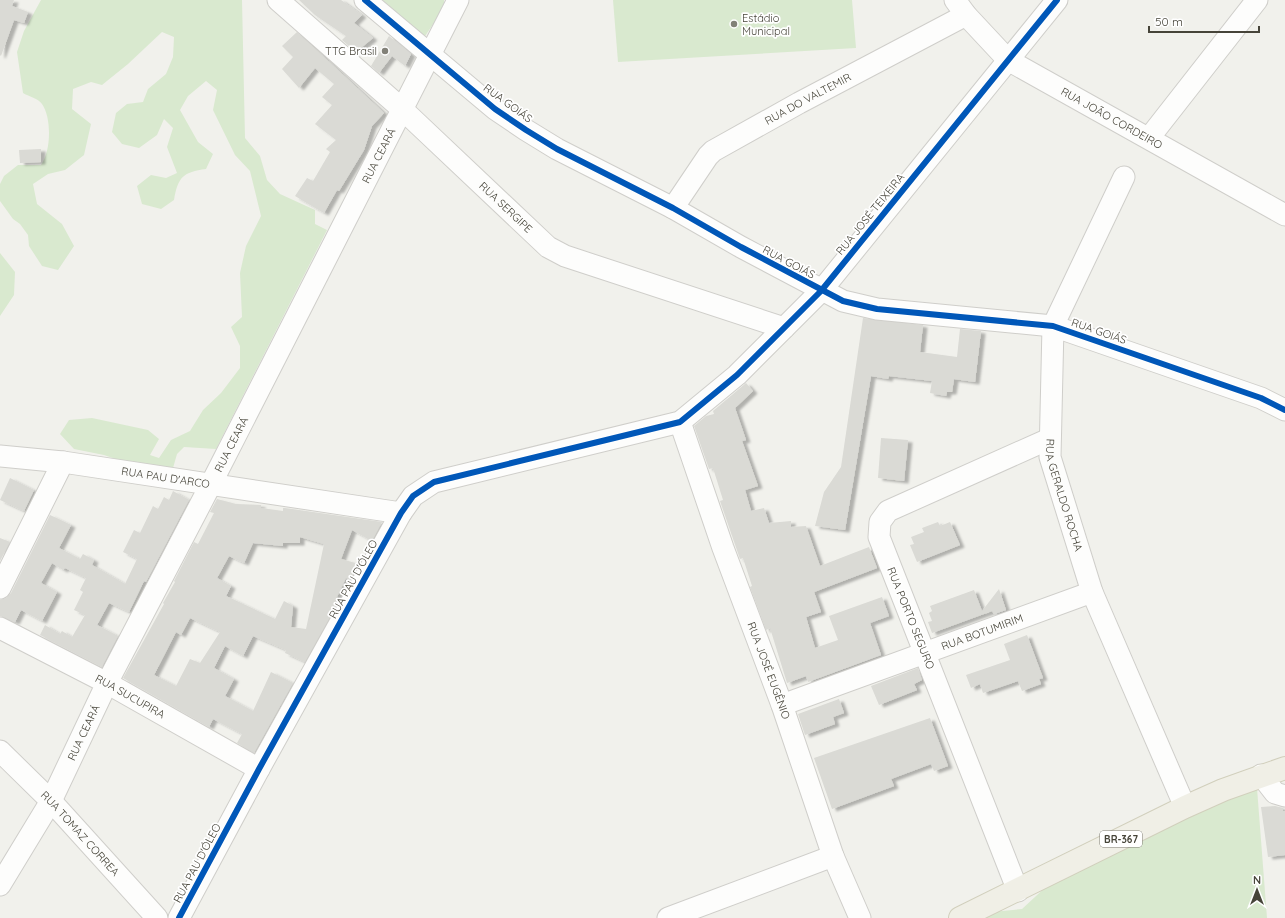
<svg xmlns="http://www.w3.org/2000/svg" width="1285" height="918" font-family="Quicksand,sans-serif">
<style>
.green{fill:#d9e9cf}
.building{fill:#dadad5;fill-rule:evenodd;filter:url(#shadow)}
.lines{fill:none;stroke-linecap:round;stroke-linejoin:round}
.minor-casing{stroke:#cfceca;stroke-width:23}
.major-casing{stroke:#d1cfbc;stroke-width:24}
.minor{stroke:#fdfdfc;stroke-width:21}
.major{stroke:#f0efe6;stroke-width:22}
.cycleway-casing{stroke:#fff;stroke-width:8}
.cycleway{stroke:#0057b8;stroke-width:6}
.poi-dot{fill:#828178;stroke:#fff;stroke-width:1.5}
.labels{text-anchor:middle;stroke-width:3.5;stroke-linejoin:round;paint-order:stroke}
.shield{fill:#fff;stroke:#7e7c74;stroke-width:1}
.shield-label{font-size:10px;font-weight:bold;fill:#464439}
.poi-label{font-size:11px;fill:#464439;stroke:#fff;text-anchor:start}
.street-label{font-size:11px;fill:#464439;stroke:#fff}
</style>
<defs>
<filter id="shadow"><feDropShadow dx="4.5" dy="2.5" stdDeviation="1" flood-color="#0004"/></filter>
</defs>
<rect width="100%" height="100%" fill="#f1f1ec"/>
<!-- green -->
<g class="green">
<path d="M41 0H242L245 138 260 156 267 180 280 194 315 210V224L327 230 216 449 184 447 177 454 173 468 133 465 104 455 74 449 60 434 69 420 92 418 148 430 159 439 150 455 159 458 171 440 190 431 203 410 221 393 240 368V346L231 327 242 317 240 273 246 246 261 216 250 171 235 155 213 110 217 90 206 81 188 96 180 110 198 142 213 154 206 169C183 172 178 177 174 200L161 209 142 204 137 186 151 175 166 178 177 173 167 147 173 128 164 119 157 135 139 148 122 144 112 132 116 113 127 104 143 102 148 89 166 74 173 57 174 37 162 32 128 64 102 85 91 82 73 89 72 109 91 124 84 155 65 170 48 174 33 184 37 204 62 224 74 246 58 270 42 266 29 246 28 235 20 224 13 219 0 201V184L4 176 18 165H41C51 152 52 118 42 104 39 99 28 96 23 93L17 52 24 31Z"/>
<polygon points="372,0 444,0 444,8 421,42"/>
<polygon points="613,0 852,0 856,48 618,62"/>
<polygon points="0,253 15,272 14,295 0,316"/>
<polygon points="1257,788 1267,918 980,918 992,912 1022,909 1049,884 1196,813"/>
</g>
<!-- building -->
<g class="building">
<polygon points="0,0 14,0 12,6 28,12 24,23 14,20 1,56 0,55"/>
<polygon points="299,0 341,0 362,15 354,23 373,38 356,52 342,40 346,36 315,15"/>
<polygon points="297,32 384,113 372,126 364,150 339,191 337,190 324,213 295,196 307,178 313,181 330,152 326,149 336,140 315,124 332,105 322,97 334,84 315,68 299,88 282,69 293,57 282,46"/>
<polygon points="389,36 411,54 405,66 392,56 379,73 371,66"/>
<polygon points="41,149 41,162 20,163 19,150"/>
<polygon points="863,318 923,325 920,352 957,357 960,329 981,331 975,382 954,379 952,392 947,392 946,396 930,393 932,381 889,376 888,379 871,376 845,530 815,526 824,492 841,467"/>
<polygon points="746,383 753,391 735,408 746,440 742,441 758,486 745,490 751,511 764,508 769,523 791,521 791,527 806,526 820,566 869,547 877,568 814,592 821,612 806,617 815,648 838,640 829,616 882,597 889,616 870,623 881,655 808,682 806,676 787,683 770,628 766,630 750,587 752,586 743,558 740,559 720,501 723,500 713,468 709,469 694,426 706,416 714,414 713,411"/>
<polygon points="881,438 908,440 904,481 878,478"/>
<polygon points="10,478 34,490 24,511 0,500"/>
<polygon points="173,491 189,500 146,582 144,581 129,612 109,603 97,625 118,636 102,667 40,635 45,625 60,634 62,631 72,637 85,615 74,610 83,592 80,590 86,578 65,568 63,570 52,563 41,583 57,592 42,621 21,610 15,622 0,616 0,600 6,598 11,593 50,515 71,525 59,548 80,559 83,554 94,560 92,565 125,584 137,559 123,552 134,530 140,533 153,506 158,509 164,497 169,500"/>
<path d="M217 499 236 504 261 505V508L283 511V508H285L382 522 372 541 352 530 341 559 359 564 350 580 346 578 335 601 338 603 305 662 285 653 286 650 253 636 243 656 225 646 214 668 234 679 225 696 253 711 271 672 293 683 254 753 237 743 242 734 213 719 209 727 123 678 164 604 163 603 175 582 174 581 194 542 198 544 214 513 210 512ZM300 537 324 544 306 629 291 627 293 606 284 601 275 619 226 596 231 586 217 578 229 556 244 563 253 543 283 546V543H300ZM190 618 220 632 200 663 190 659 176 686 154 675 176 632 181 635Z"/>
<polygon points="938,522 940,526 950,522 960,545 917,562 910,545 914,544 911,537 924,532 922,528"/>
<polygon points="0,538 10,542 0,561"/>
<polygon points="999,589 1006,610 994,614 992,611 932,633 928,622 932,621 929,613 932,611 930,606 974,590 982,611"/>
<polygon points="1027,635 1043,678 1039,679 1041,684 1022,691 1018,681 983,693 980,684 971,688 966,675 1010,660 1004,644"/>
<polygon points="918,668 922,680 914,684 917,690 879,705 871,686"/>
<polygon points="839,699 844,713 833,717 835,724 805,735 798,714"/>
<polygon points="930,718 948,766 934,771 931,764 891,779 894,786 832,809 814,758"/>
<polygon points="1275,806 1283,808 1283,811 1285,811 1285,855 1268,857 1261,807"/>
</g>
<g class="lines">
<defs>
<g id="minor">
<path id="s1" d="M278 0 402 109 548 247 565 256 784 328"/>
<polyline points="365,0 495,109 526,130 557,149 673,208 741,247 843,301 877,309 1053,326 1261,398 1285,410"/>
<path id="s2" d="M955 0 966 15 1008 60 1285 215"/>
<polyline points="1149,138 1257,0"/>
<path id="s3" d="M1124 177 1053 326 1050 457 1092 592 1185 807"/>
<path id="s4" d="M673 208 708 156 713 151 799 103 966 15"/>
<path id="s5" d="M680 422 723 548 782 705 833 856 860 918"/>
<path id="s6" d="M0 456 63 462 401 513"/>
<polyline points="0,588 63,462"/>
<path id="s7" d="M0 628 107 683 259 769"/>
<path id="s8" d="M782 705 1092 592"/>
<path id="s9" d="M0 751 51 801 157 918"/>
<polyline points="1261,775 1275,793 1285,796"/>
<path id="s10" d="M0 885 51 801 107 683 211 484 458 0"/>
<polyline points="1018,891 879,537 880,522 888,511 1049,439"/>
<polyline points="179,918 259,769 401,513 413,496 434,482 680,422 737,375 821,291 1057,0"/>
<polyline points="668,918 833,856"/>
</g>
<polyline id="major" points="960,918 1185,807 1223,790 1285,768"/>
</defs>
<!-- minor casing -->
<use href="#minor" class="minor-casing"/>
<!-- major casing -->
<use href="#major" class="major-casing"/>
<!-- minor -->
<use href="#minor" class="minor"/>
<!-- major -->
<use href="#major" class="major"/>
<defs>
<g id="cycleway">
<polyline points="365,0 495,109 526,130 557,149 673,208 741,247 843,301 877,309 1053,326 1261,398 1285,410"/>
<polyline points="179,918 259,769 401,513 413,496 434,482 680,422 737,375 821,291 1057,0"/>
</g>
</defs>
<!-- cycleway casing -->
<use href="#cycleway" class="cycleway-casing"/>
<!-- cycleway -->
<use href="#cycleway" class="cycleway"/>
</g>
<!-- markers -->
<g class="poi-dot">
<circle cx="734" cy="24" r="4"/>
<circle cx="385" cy="51" r="4"/>
</g>
<g class="labels">
<!-- shield labels -->
<rect class="shield" x="1100" y="831" width="42" height="16" rx="3"/>
<g class="shield-label">
<text x="1121" y="843">BR-367</text>
</g>
<!-- poi labels -->
<g class="poi-label">
<text x="742" y="22">Estádio<tspan x="742" dy="13">Municipal</tspan></text>
<text x="377" y="55" text-anchor="end">TTG Brasil</text>
</g>
<!-- street labels -->
<g class="street-label">
<text dy="4" stroke="none"><textPath href="#s4" startOffset="178">RUA DO VALTEMIR</textPath></text>
<text transform="translate(508 103) rotate(36)" y="4">RUA GOIÁS</text>
<text dy="4" stroke="none"><textPath href="#s2" startOffset="199">RUA JOÃO CORDEIRO</textPath></text>
<text dy="4" stroke="none"><textPath href="#s10" startOffset="822">RUA CEARÁ</textPath></text>
<text dy="4" stroke="none"><textPath href="#s1" startOffset="308">RUA SERGIPE</textPath></text>
<text transform="translate(870 214) rotate(-51)" y="4">RUA JOSÉ TEIXEIRA</text>
<text transform="translate(789 262) rotate(28)" y="4">RUA GOIÁS</text>
<text transform="translate(1099 331) rotate(19)" y="4">RUA GOIÁS</text>
<text dy="4" stroke="none"><textPath href="#s10" startOffset="498">RUA CEARÁ</textPath></text>
<text dy="4" stroke="none"><textPath href="#s6" startOffset="167">RUA PAU D'ARCO</textPath></text>
<text dy="4" stroke="none"><textPath href="#s3" startOffset="336">RUA GERALDO ROCHA</textPath></text>
<text transform="translate(353 579) rotate(-61)" y="4">RUA PAU D'ÓLEO</text>
<text transform="translate(911 618) rotate(68)" y="4">RUA PORTO SEGURO</text>
<text dy="4" stroke="none"><textPath href="#s8" startOffset="213">RUA BOTUMIRIM</textPath></text>
<text dy="4" stroke="none"><textPath href="#s5" startOffset="264">RUA JOSÉ EUGÊNIO</textPath></text>
<text dy="4" stroke="none"><textPath href="#s7" startOffset="147">RUA SUCUPIRA</textPath></text>
<text dy="4" stroke="none"><textPath href="#s10" startOffset="174">RUA CEARÁ</textPath></text>
<text dy="4" stroke="none"><textPath href="#s9" startOffset="115">RUA TOMAZ CORREA</textPath></text>
<text transform="translate(197 863) rotate(-62)" y="4">RUA PAU D'ÓLEO</text>
</g>
</g>
<!-- north arrow -->
<g transform="translate(1257 890)" stroke="#ffffff" stroke-width="3" paint-order="stroke">
<path d="M0-3L7 15L0 10L-7 15Z" fill="#464439"/>
<text y="-6" font-size="11" font-weight="bold" text-anchor="middle" fill="#464439">N</text>
</g>
<!-- scale -->
<path d="M1149 26v6h110v-6" fill="none" stroke="#464439" stroke-width="2"/>
<text x="1155" y="26" font-size="12" fill="#464439" stroke="#ffffff" stroke-width="3" paint-order="stroke">50 m</text>
</svg>
